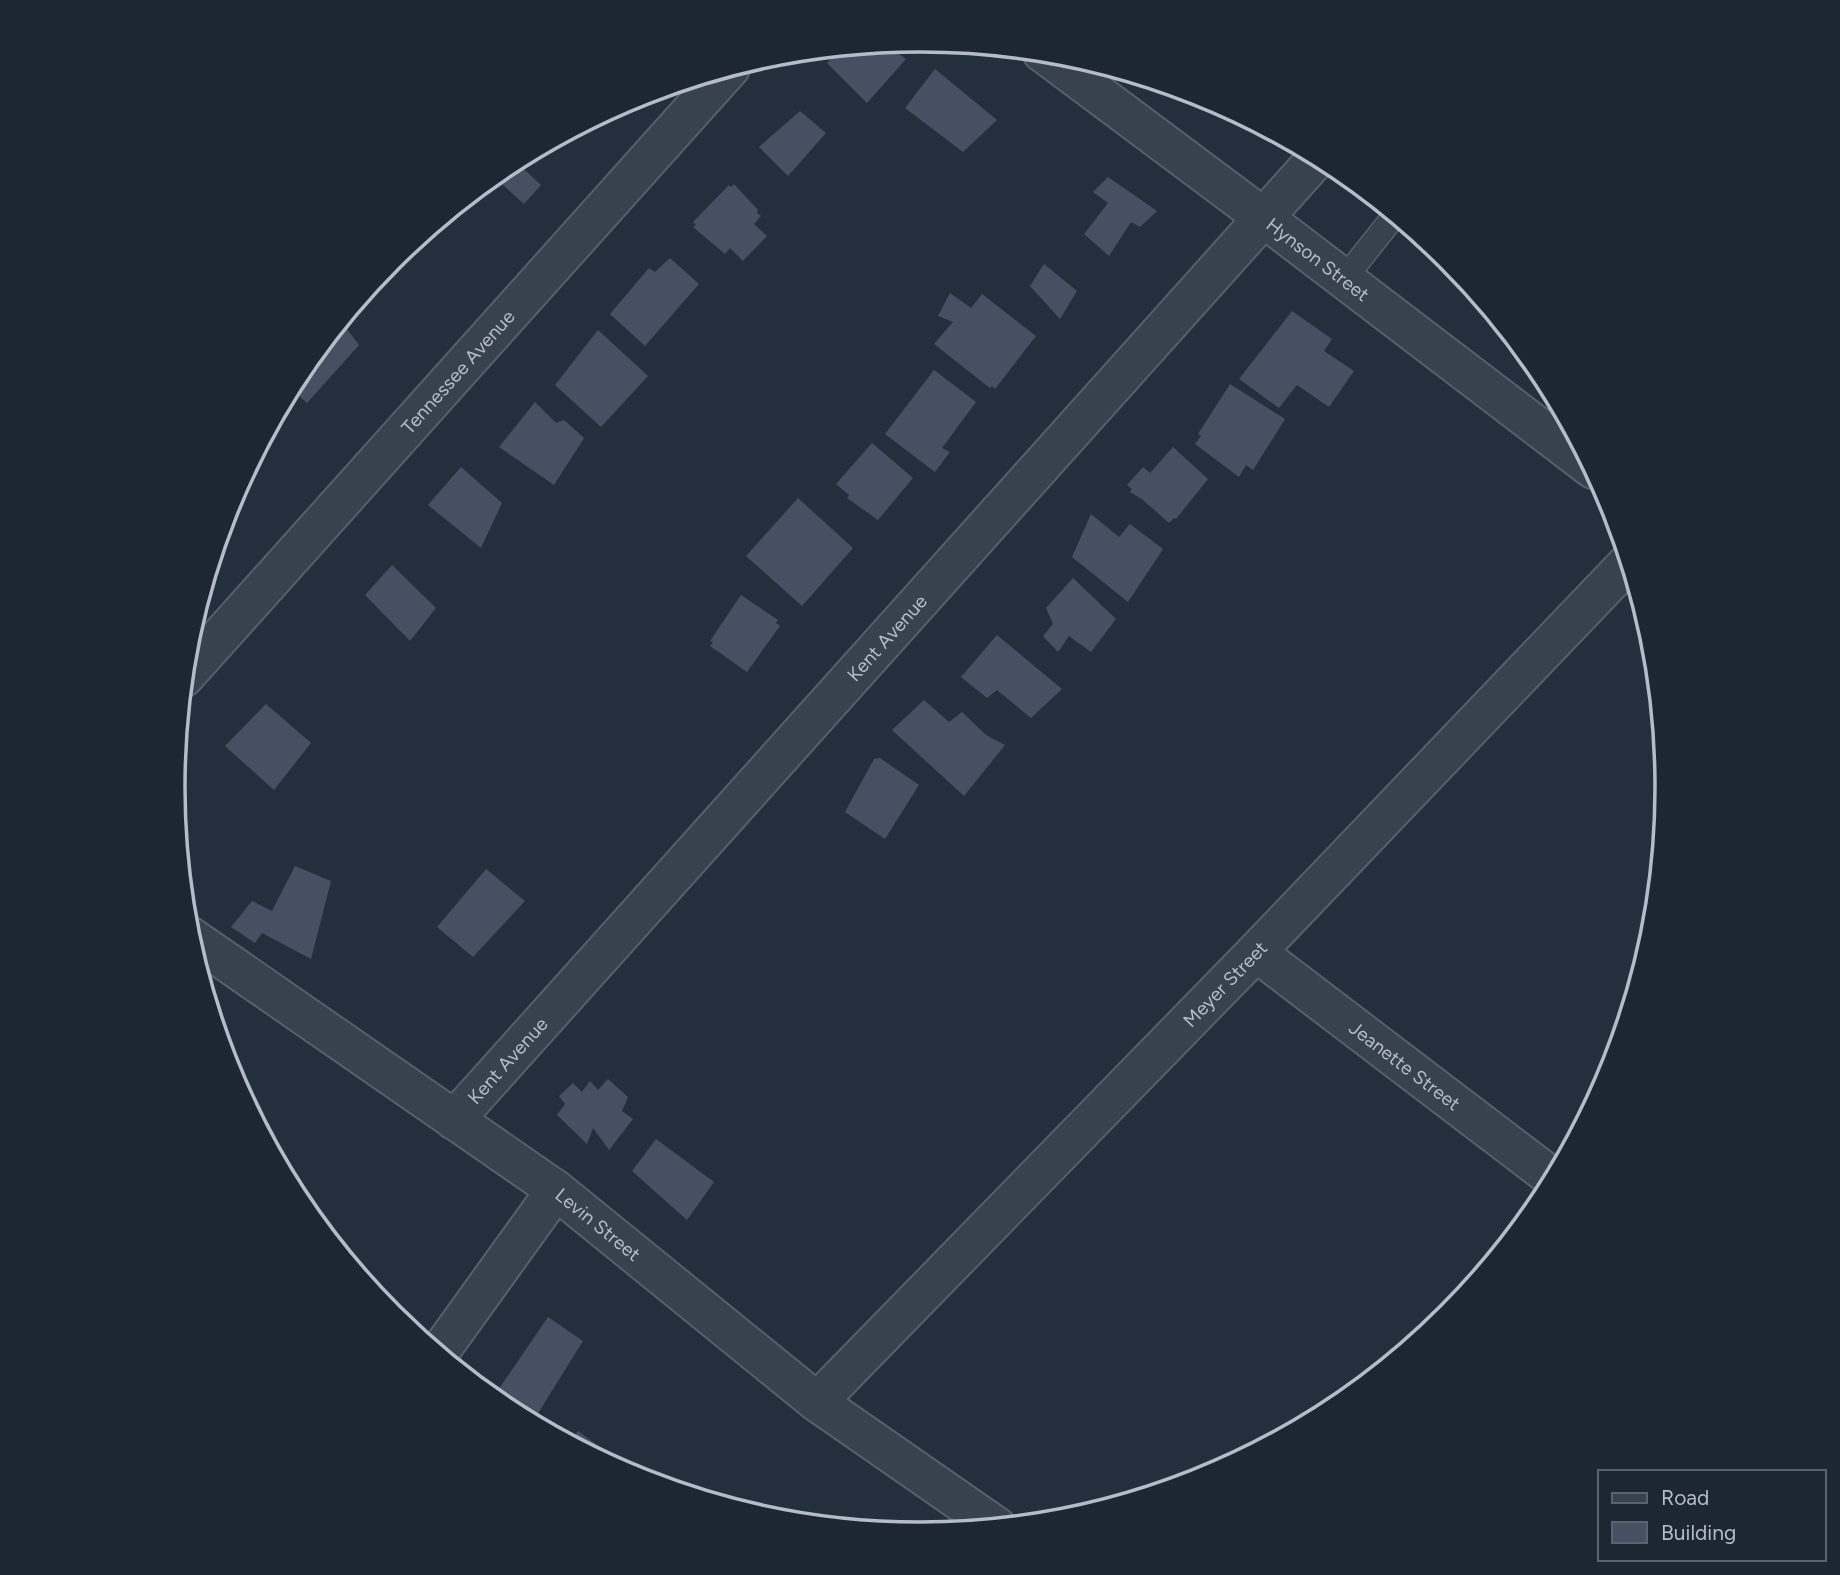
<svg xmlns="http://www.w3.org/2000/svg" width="1840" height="1575" font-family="Figtree,sans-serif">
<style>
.building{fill:#455162}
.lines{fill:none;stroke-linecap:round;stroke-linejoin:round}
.lane-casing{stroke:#565f6c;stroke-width:26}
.street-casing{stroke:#565f6c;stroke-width:42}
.lane{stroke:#38414e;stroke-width:23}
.street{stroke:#38414e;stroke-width:38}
.labels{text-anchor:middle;stroke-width:7;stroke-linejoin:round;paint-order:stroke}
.street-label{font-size:19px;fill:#b4bcc9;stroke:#1d2633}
.rim{fill:none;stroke:#b4bcc9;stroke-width:3.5}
</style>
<rect width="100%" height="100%" fill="#242f3e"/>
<!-- building -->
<g class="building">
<polygon points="885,44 906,59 867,103 827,63 841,48"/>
<polygon points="935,69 997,120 963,152 905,108"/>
<polygon points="800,111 826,133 788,176 759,147"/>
<polygon points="515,161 541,185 524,204 493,176"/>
<polygon points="1108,177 1157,211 1140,227 1131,222 1109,256 1084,234 1108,203 1093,192"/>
<polygon points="734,184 758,210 757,213 761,216 754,224 767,236 743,261 730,248 725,254 693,227 696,225 693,222 729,185 731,187"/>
<polygon points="670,258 699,284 645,346 610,314 649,268 655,272"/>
<polygon points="1044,264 1077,291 1060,319 1030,286"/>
<polygon points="950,293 971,308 982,294 1036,336 995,389 992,386 990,388 934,344 953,322 938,316"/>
<polygon points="1292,311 1332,339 1324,351 1354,371 1329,407 1297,385 1279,408 1239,379"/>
<polygon points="341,321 359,345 307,403 290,388 299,372"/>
<polygon points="598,330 648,376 601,427 555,385"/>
<polygon points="934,370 976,402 942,448 950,452 935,472 885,434"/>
<polygon points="1230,384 1285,419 1253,470 1246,465 1239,477 1195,444 1201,436 1198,434"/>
<polygon points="535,402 556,423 564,420 584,438 554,485 499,447"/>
<polygon points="281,406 289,414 252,463 251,462"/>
<polygon points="872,443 913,478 878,520 847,498 849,495 836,484"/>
<polygon points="1173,447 1208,479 1176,519 1174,518 1169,523 1143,500 1130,492 1132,489 1127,485 1143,467 1150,473"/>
<polygon points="461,467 502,503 481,548 428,505"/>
<polygon points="798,498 853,548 802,606 746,556"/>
<polygon points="1091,514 1119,537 1130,524 1163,549 1128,602 1072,557"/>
<polygon points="392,565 436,608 410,641 365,595"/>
<polygon points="1073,578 1116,619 1091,652 1069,636 1058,652 1043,636 1053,624 1046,608"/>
<polygon points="741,595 778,620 776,623 780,626 747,672 710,646 713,642 710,641"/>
<polygon points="997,635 1062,689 1031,718 997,690 987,698 961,677"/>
<polygon points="924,700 949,722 962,712 986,735 1005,745 964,796 892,730"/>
<polygon points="266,704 311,743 274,790 225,746"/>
<polygon points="880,758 919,785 885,839 845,812 874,759"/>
<polygon points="295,866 331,881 311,959 262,933 255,943 231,927 252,901 272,911"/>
<polygon points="486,869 525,901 473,957 437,927"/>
<polygon points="608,1079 628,1097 622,1111 633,1119 609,1150 593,1128 587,1144 557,1115 565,1104 559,1096 573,1083 582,1092 590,1081 598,1090"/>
<polygon points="656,1139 714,1182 687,1220 632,1171"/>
<polygon points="548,1317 583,1341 532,1423 496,1393"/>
<polygon points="578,1431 645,1481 634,1478 569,1443"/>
</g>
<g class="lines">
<defs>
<polyline id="lane" points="1344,279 1395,215"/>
<g id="street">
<path id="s1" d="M1042 52 1264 218 1593 469"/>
<path id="s2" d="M184 677 730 68"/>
<path id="s3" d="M188 935 556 1190 817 1402 997 1527"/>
<path id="s4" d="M1256 952 1554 1179"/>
<path id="s5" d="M454 1120 1318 157"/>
<polyline points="438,1354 556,1190"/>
<path id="s6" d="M817 1402 1256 952 1629 562"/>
</g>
</defs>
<!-- lane casing -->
<use href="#lane" class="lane-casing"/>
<!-- street casing -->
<use href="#street" class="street-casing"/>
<!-- lane -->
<use href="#lane" class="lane"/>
<!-- street -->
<use href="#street" class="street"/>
</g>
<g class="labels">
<!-- street labels -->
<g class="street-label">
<text dy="7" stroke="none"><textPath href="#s1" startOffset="345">Hynson Street</textPath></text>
<text dy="7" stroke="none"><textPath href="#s2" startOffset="410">Tennessee Avenue</textPath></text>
<text dy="7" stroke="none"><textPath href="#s5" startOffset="648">Kent Avenue</textPath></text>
<text dy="7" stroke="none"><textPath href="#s6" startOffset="584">Meyer Street</textPath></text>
<text dy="7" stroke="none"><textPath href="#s5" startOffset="80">Kent Avenue</textPath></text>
<text dy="7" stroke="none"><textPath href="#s4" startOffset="187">Jeanette Street</textPath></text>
<text dy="7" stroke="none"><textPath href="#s3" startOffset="502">Levin Street</textPath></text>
</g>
</g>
<!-- crop -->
<path d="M0 0H1840V1575H0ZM185 787a735 735 0 1 1 1470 0a735 735 0 1 1-1470 0Z" fill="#1d2633" fill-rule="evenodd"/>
<path class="rim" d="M185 787a735 735 0 1 1 1470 0a735 735 0 1 1-1470 0Z"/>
<!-- legend -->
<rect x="1598" y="1470" width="228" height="91" fill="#1d2633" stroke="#59626f" stroke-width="2"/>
<rect x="1612" y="1493" width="35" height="10" fill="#38414e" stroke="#59626f" stroke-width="2"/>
<text x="1661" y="1505" font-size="21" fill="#b4bcc9">Road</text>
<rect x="1612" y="1522" width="35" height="21" fill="#455162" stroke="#59626f" stroke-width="2"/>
<text x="1661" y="1540" font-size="21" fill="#b4bcc9">Building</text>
</svg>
